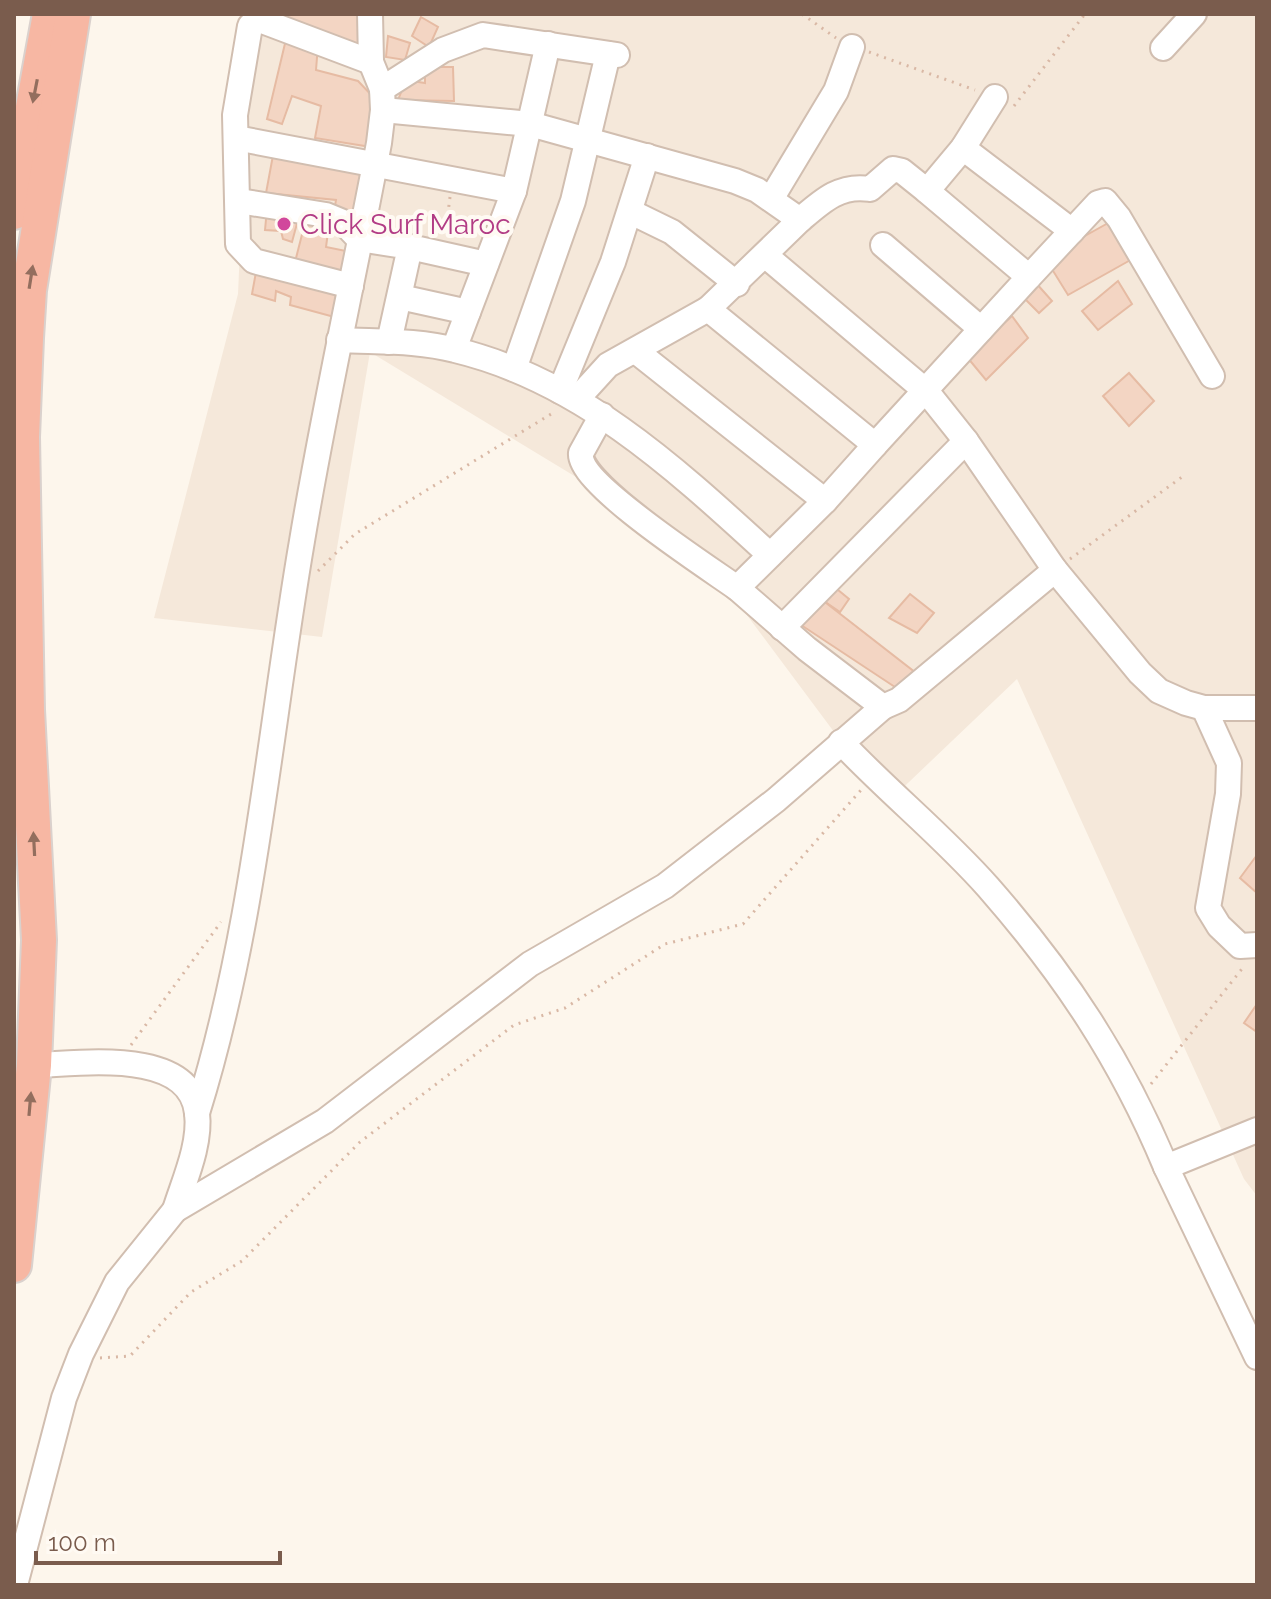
<svg xmlns="http://www.w3.org/2000/svg" width="1271" height="1599" font-family="Raleway,sans-serif">
<style>
.residential{fill:#f5e8da}
.building{fill:#f3d5c3;stroke:#e6bba3;stroke-width:2}
.lines{fill:none;stroke-linecap:round;stroke-linejoin:round}
.minor-casing{stroke:#d1beb0;stroke-width:28}
.highway-casing{stroke:#dad1cd;stroke-width:38}
.path{stroke:#d9b8a5;stroke-width:3;stroke-dasharray:2 6;stroke-linecap:butt}
.minor{stroke:#fff;stroke-width:24}
.highway{stroke:#f7b7a3;stroke-width:34}
.oneway{fill:#936e5e}
.hotel-dot{fill:#d1479c;stroke:#fffaf3;stroke-width:3}
.labels{text-anchor:middle;stroke-width:8;stroke-linejoin:round;paint-order:stroke}
.hotel-label{font-size:28px;fill:#b23c85;stroke:#fffaf3;text-anchor:start}
</style>
<rect width="100%" height="100%" fill="#fdf6ec"/>
<!-- residential -->
<polygon class="residential" points="245,14 1257,14 1257,1196 1244,1179 1017,679 887,803 723,583 581,480 370,352 322,637 154,618 238,294 248,69"/>
<!-- building -->
<g class="building">
<polygon points="276,14 365,14 359,47"/>
<polygon points="421,17 438,27 429,47 412,36"/>
<polygon points="288,31 318,45 316,70 358,81 378,102 371,147 315,138 321,106 292,96 282,124 267,119"/>
<polygon points="388,36 410,43 405,60 386,57"/>
<polygon points="425,67 453,67 454,101 398,100 406,80 425,83"/>
<polygon points="274,150 365,166 357,213 334,212 336,200 266,193"/>
<polygon points="267,209 299,216 292,242 283,239 281,231 265,230"/>
<polygon points="307,215 330,217 326,247 346,251 342,279 295,262"/>
<polygon points="1110,222 1134,258 1068,295 1050,266 1074,242"/>
<polygon points="256,272 343,293 338,318 290,305 291,297 276,291 275,301 252,294"/>
<polygon points="1118,281 1132,304 1098,330 1082,311"/>
<polygon points="1036,283 1052,301 1039,313 1023,297"/>
<polygon points="1012,316 1028,338 986,380 967,357"/>
<polygon points="1129,373 1154,401 1129,426 1103,396"/>
<polygon points="832,585 849,599 840,612 821,599"/>
<polygon points="910,594 934,613 917,633 889,618"/>
<polygon points="821,599 916,673 901,691 795,621"/>
<polygon points="1257,855 1257,893 1240,878"/>
<polygon points="1257,1004 1257,1032 1244,1023"/>
</g>
<g class="lines">
<defs>
<g id="minor">
<polyline points="1163,48 1194,14"/>
<polyline points="382,89 443,50 483,35 617,55"/>
<polyline points="383,110 530,124 735,181 757,190 800,220 708,309 608,365 577,399"/>
<polyline points="236,138 514,191"/>
<polyline points="963,148 1072,231"/>
<polyline points="771,199 836,91 852,47"/>
<polyline points="239,201 326,215 343,222 359,239 410,247 389,342"/>
<polyline points="631,212 672,232 737,284"/>
<path d="M800 220C822 201 840 184 870 189L893 169 902 171 927 191 963 148 995 97"/>
<polyline points="883,245 981,329"/>
<polyline points="410,247 486,264"/>
<polyline points="766,256 927,392 966,441 1055,570 1140,673 1159,691 1186,703 1204,708 1257,708"/>
<polyline points="1029,277 1098,203 1105,201 1119,218 1212,376"/>
<polyline points="351,286 254,261 238,244 235,115 250,26 257,19 371,62"/>
<polyline points="400,297 468,312"/>
<polyline points="708,309 875,445 825,501"/>
<path d="M339 340C378 342 418 340 455 350 581 380 677 470 770 555"/>
<polyline points="454,349 514,191 548,44"/>
<polyline points="514,369 573,201 608,54"/>
<polyline points="560,391 613,262 647,156"/>
<path d="M602 415 581 453C577 483 709 568 737 588L825 501 637 352"/>
<polyline points="875,445 1029,277 927,191"/>
<polyline points="737,588 807,649 883,707 899,700 1055,570"/>
<polyline points="782,628 966,441"/>
<polyline points="1204,708 1229,763 1228,794 1208,908 1219,926 1240,946 1257,945"/>
<path d="M841 742C888 792 942 835 988 887 1065 975 1121 1059 1166 1167L1257 1130"/>
<path d="M34 1065C79 1064 190 1047 197 1113 201 1144 184 1181 175 1210"/>
<path d="M197 1113C255 927 269 733 302 541 324 408 354 276 379 143L383 110 382 89 371 62 370 14"/>
<polyline points="1166,1167 1257,1357"/>
<polyline points="15,1585 64,1398 81,1354 117,1282 175,1210 325,1121 530,964 665,886 776,800 883,707"/>
</g>
<g id="highway">
<polyline points="14,212 50,14"/>
<polyline points="14,1265 34,1065 39,940 27,710 22,437 26,338 29,290 73,14"/>
</g>
</defs>
<!-- minor casing -->
<use href="#minor" class="minor-casing"/>
<!-- highway casing -->
<use href="#highway" class="highway-casing"/>
<!-- path -->
<g class="path">
<polyline points="802,14 836,38"/>
<polyline points="869,52 975,90"/>
<polyline points="1014,106 1085,14"/>
<polyline points="450,197 447,221 479,227"/>
<polyline points="1070,559 1186,474"/>
<polyline points="318,571 355,534 556,411"/>
<polyline points="131,1045 221,922"/>
<polyline points="1151,1084 1245,965"/>
<polyline points="100,1358 130,1356 191,1292 242,1261 360,1142 514,1025 565,1008 665,944 743,924 862,789"/>
</g>
<!-- minor -->
<use href="#minor" class="minor"/>
<!-- highway -->
<use href="#highway" class="highway"/>
</g>
<!-- one-way arrows -->
<defs><path id="oneway-solid" d="M-6-.8H1V-3.2L6.5 0L1 3.2V.8H-6Z" transform="scale(2)"/></defs>
<g class="oneway">
<use href="#oneway-solid" transform="translate(35 91) rotate(101)"/>
<use href="#oneway-solid" transform="translate(31 277) rotate(-81)"/>
<use href="#oneway-solid" transform="translate(34 844) rotate(-93)"/>
<use href="#oneway-solid" transform="translate(30 1104) rotate(-85)"/>
</g>
<!-- markers -->
<circle class="hotel-dot" cx="284" cy="224" r="8"/>
<g class="labels">
<!-- hotel labels -->
<g class="hotel-label">
<text x="300" y="234">Click Surf Maroc</text>
</g>
</g>
<!-- border -->
<rect width="1271" height="1599" fill="none" stroke="#7a5c4d" stroke-width="32"/>
<!-- scale -->
<path d="M36 1551v12h244v-12" fill="none" stroke="#7a5c4d" stroke-width="4"/>
<text x="48" y="1551" font-size="24" fill="#7a5c4d" stroke="#fffaf3" stroke-width="6" paint-order="stroke">100 m</text>
</svg>
